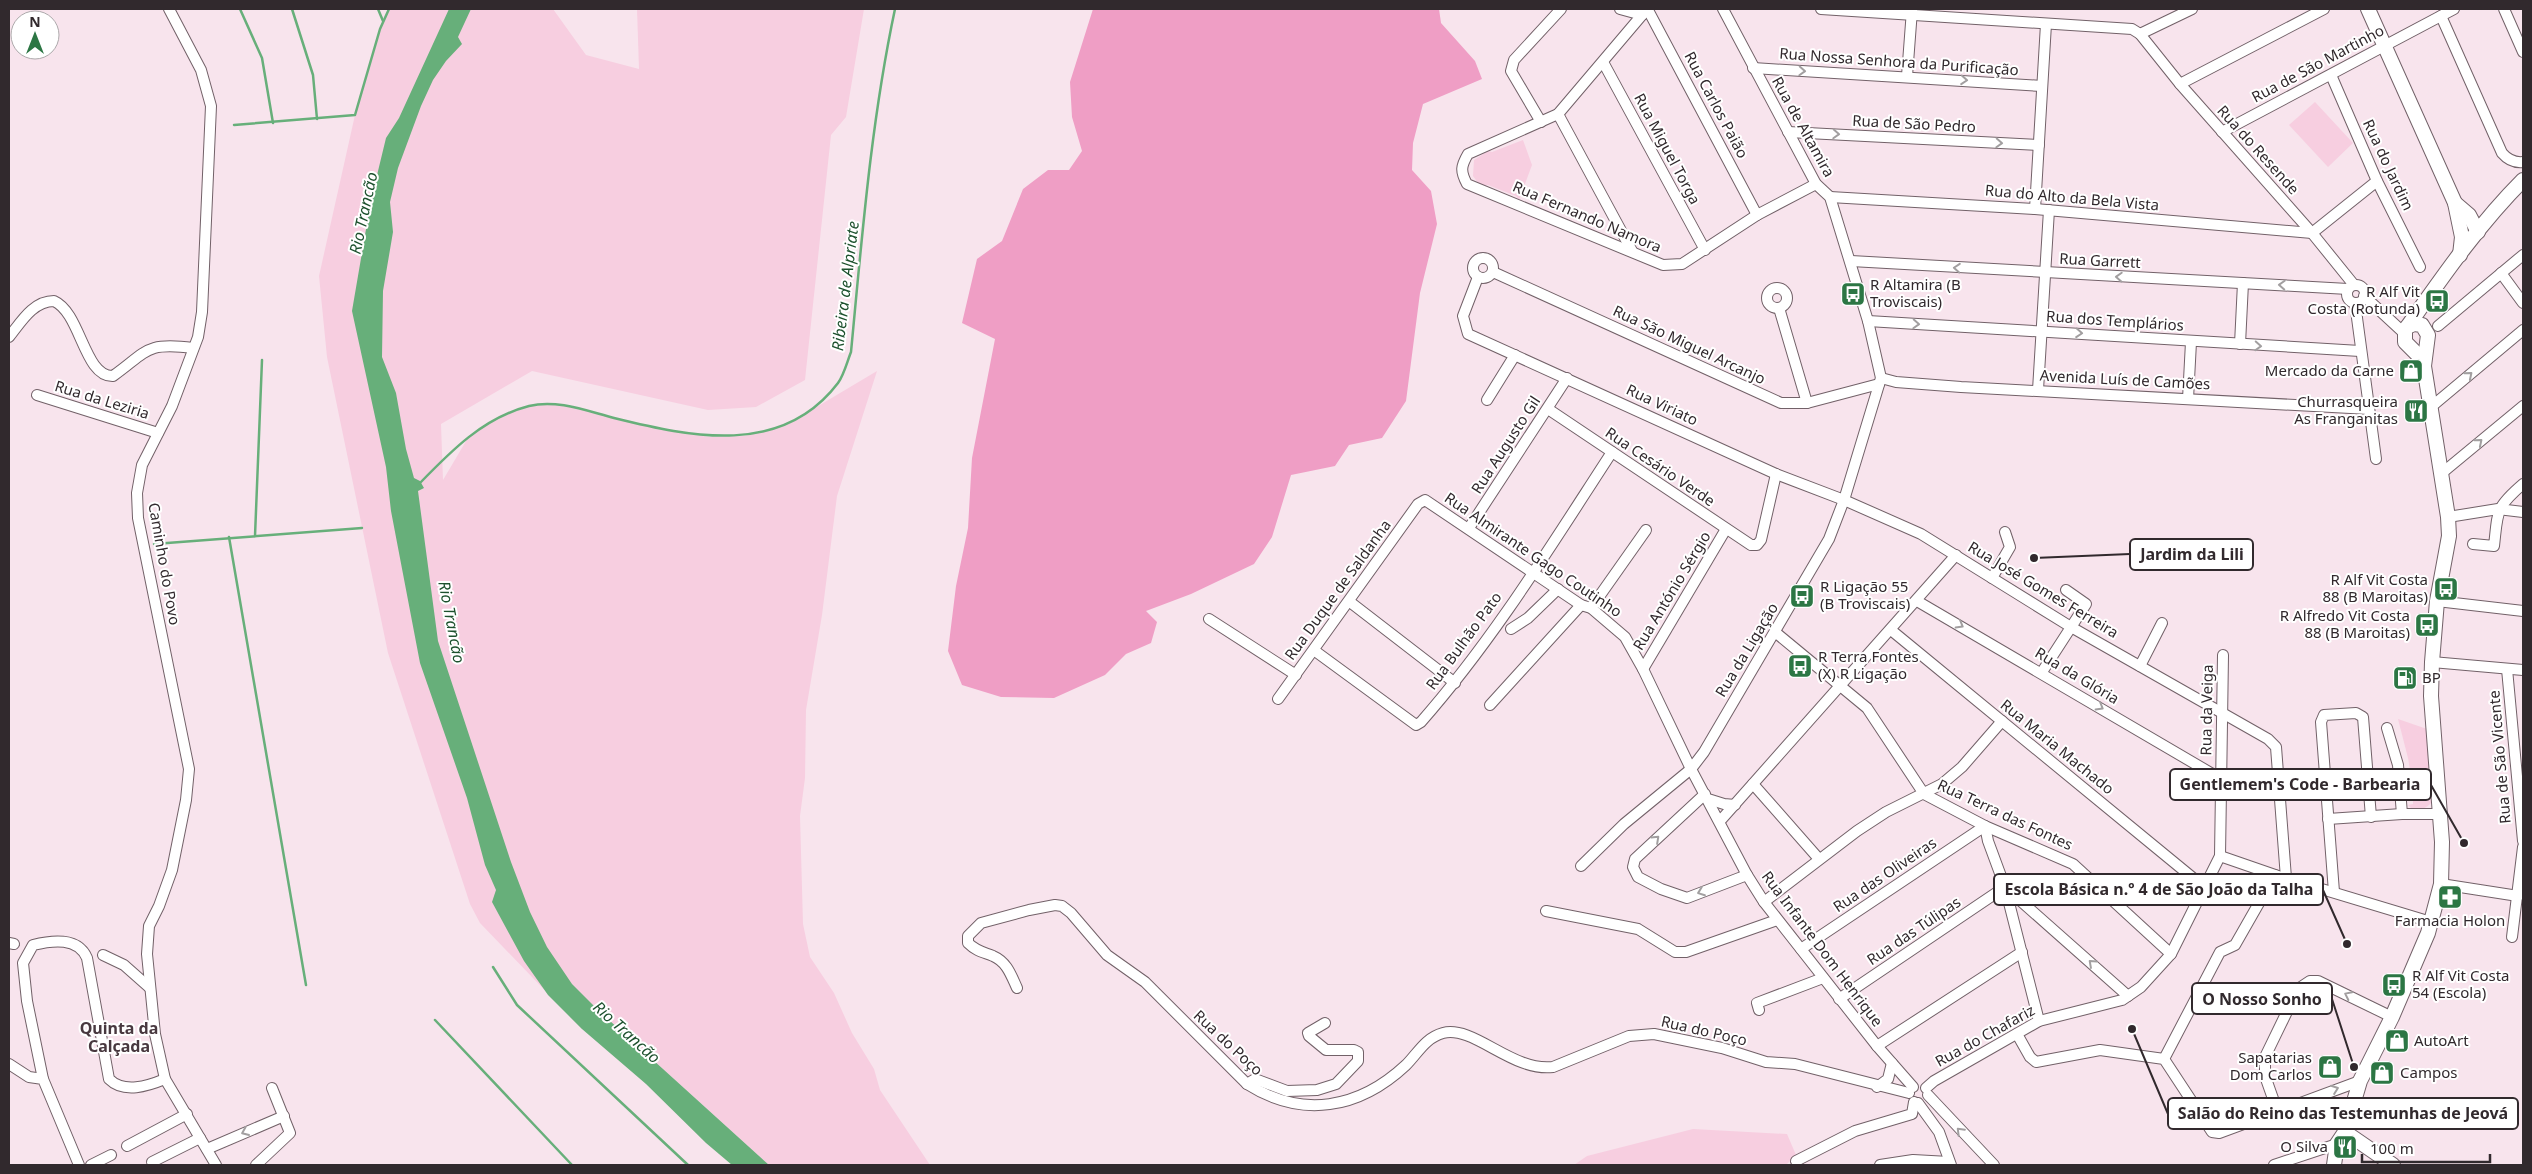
<svg xmlns="http://www.w3.org/2000/svg" width="2532" height="1174" font-family="'Noto Sans',sans-serif">
<style>
.green{fill:#f7cee0}
.forest{fill:#ef9ec5}
.water{fill:#67af7a}
.lines{fill:none;stroke-linecap:round;stroke-linejoin:round}
.stream{stroke:#67af7a;stroke-width:2.5}
.street-casing{stroke:#726168;stroke-width:12}
.secondary-casing{stroke:#726168;stroke-width:16}
.street{stroke:#fff;stroke-width:10}
.secondary{stroke:#fff;stroke-width:14}
.oneway{stroke:#a29fa0}
.labels{text-anchor:middle;stroke-width:4;stroke-linejoin:round;paint-order:stroke}
.street-label{font-size:15px;fill:#31292d;stroke:#fff}
.poi-label{font-size:15px;fill:#31292d;stroke:#fff;text-anchor:start}
.water-label{font-size:16px;font-style:italic;fill:#1d512e;stroke:#fff}
.neighbourhood-label{font-size:16px;font-weight:bold;fill:#48383f;stroke:#fff}
.leader{fill:none;stroke:#31292d;stroke-width:2}
.callout-dot{fill:#31292d;stroke:#fff;stroke-width:2}
.callout{fill:#fff;stroke:#31292d;stroke-width:2}
.callout-label{font-size:16px;text-anchor:middle;font-weight:bold;fill:#31292d}
</style>
<rect width="100%" height="100%" fill="#f8e4ed"/>
<!-- green -->
<g class="green">
<polygon points="389,9 553,9 586,55 639,69 637,9 864,9 846,117 831,135 805,380 756,407 708,410 532,371 441,424 443,480 469,436 500,417 530,406 559,404 650,427 709,437 744,436 788,424 877,371 837,496 822,615 806,710 805,778 800,816 803,924 810,957 834,993 852,1033 874,1069 880,1090 930,1165 769,1165 599,1011 582,1029 480,923 470,904 388,653 327,357 319,276 355,115 380,29"/>
<polygon points="2315,102 2353,143 2328,167 2289,125"/>
<polygon points="1523,140 1532,165 1519,200 1516,196 1488,185 1484,186 1478,183 1473,176 1474,160 1488,151 1492,152"/>
<path d="M2398 719 2427 729C2429 744 2438 792 2431 803 2427 808 2420 810 2413 810L2408 805 2413 804V799L2407 797 2414 794 2408 758Z"/>
<polygon points="1693,1129 1787,1134 1796,1155 1786,1165 1574,1165 1587,1156"/>
</g>
<!-- forest -->
<polygon class="forest" points="1093,9 1439,9 1441,23 1475,61 1482,79 1423,104 1413,143 1412,170 1431,191 1437,224 1420,293 1406,401 1382,438 1349,445 1335,466 1291,475 1272,537 1254,564 1191,594 1146,611 1157,622 1151,643 1126,654 1105,675 1054,698 1001,697 962,685 948,651 956,586 968,528 972,458 995,339 962,323 977,259 1002,241 1023,189 1048,170 1069,170 1082,151 1072,117 1070,82"/>
<!-- water -->
<polygon class="water" points="449,9 471,9 458,37 462,44 446,61 433,80 421,106 398,168 390,202 393,232 383,291 382,357 396,393 406,449 414,478 420,481 424,488 418,491 438,641 511,862 530,912 547,947 572,984 599,1011 769,1165 732,1165 706,1143 646,1084 582,1029 548,995 524,961 492,902 496,890 485,865 467,798 420,663 391,511 386,467 352,311 371,200 386,138 399,118"/>
<g class="lines">
<!-- stream -->
<g class="stream">
<polyline points="240,9 262,58 273,123"/>
<polyline points="292,9 313,75 317,119"/>
<polyline points="378,9 383,21"/>
<polyline points="234,125 355,115 380,29 389,9"/>
<path d="M419 484C451 451 483 418 529 406 557 399 587 411 614 418 691 437 782 457 838 383 844 375 847 362 851 352 862 237 871 122 895 9"/>
<polyline points="255,536 262,360"/>
<polyline points="229,537 306,985"/>
<polyline points="154,544 362,528"/>
<polyline points="493,967 517,1005 688,1165"/>
<polyline points="435,1020 572,1165"/>
</g>
<defs>
<g id="street">
<polyline points="169,9 201,70 211,106 202,312 198,337 172,406 142,465 137,493 138,518 189,769 186,800 172,870 159,906 149,926 147,954 155,1034 165,1079 216,1165"/>
<polyline points="1620,9 1642,15 1646,11"/>
<polyline points="1723,9 1816,184 1830,197 1868,321 1881,378"/>
<polyline points="1821,9 2132,29 2140,34 2192,9"/>
<polyline points="2504,9 2523,52"/>
<polyline points="1648,10 1757,215"/>
<path d="M1642 15 1558 114 1468 154C1461 166 1460 171 1467 184L1663 265 1682 264 1757 215 1816 184"/>
<path d="M2441 16 2502 153C2508 160 2514 163 2523 162"/>
<polyline points="2140,34 2180,84 2312,233 2354,285"/>
<polyline points="1603,62 1705,250"/>
<polyline points="1753,68 2042,86"/>
<polyline points="2331,75 2377,181 2420,267"/>
<polyline points="1907,76 1912,10"/>
<polyline points="2180,84 2324,9"/>
<polyline points="1558,114 1632,251"/>
<polyline points="1541,122 1511,71 1514,60 1561,9"/>
<polyline points="1788,132 2039,145"/>
<polyline points="2222,132 2454,9"/>
<polyline points="1830,197 2035,209 2312,233 2377,181"/>
<polyline points="2035,209 2046,24"/>
<circle cx="1483" cy="268" r="10"/>
<polyline points="1851,261 2348,289"/>
<polyline points="1493,272 1781,403 1807,403 1879,384"/>
<polyline points="2501,273 2523,303"/>
<polyline points="1478,277 1463,316 1468,334 1776,474 1844,500 1921,534 2071,627 2268,739 2276,747 2286,878"/>
<circle cx="2356" cy="294" r="9"/>
<circle cx="1777" cy="298" r="10"/>
<polyline points="2364,296 2404,333"/>
<polyline points="2355,303 2376,459"/>
<polyline points="1779,308 1807,403"/>
<polyline points="1868,321 2360,351"/>
<polyline points="2438,326 2523,255"/>
<path d="M9 337C21 322 33 301 54 301 81 313 84 377 113 376 148 351 145 342 193 348"/>
<polyline points="2240,344 2243,283"/>
<polyline points="1881,378 1896,382 1961,387 2369,409"/>
<polyline points="2038,390 2049,210"/>
<polyline points="37,395 158,433"/>
<polyline points="2188,399 2191,342"/>
<polyline points="1487,400 1515,355"/>
<polyline points="2431,407 2523,330"/>
<polyline points="1548,409 1751,545 1757,545 1761,540 1776,474"/>
<polyline points="2442,473 2523,406"/>
<polyline points="2448,517 2498,509 2523,512"/>
<polyline points="1469,528 1567,378"/>
<path d="M2473 544 2494 546C2498 511 2495 508 2523 484"/>
<polyline points="1992,578 2010,547 2005,532"/>
<polyline points="1917,601 2221,779"/>
<polyline points="2437,601 2523,611"/>
<polyline points="1350,602 1455,683"/>
<polyline points="1591,608 1646,530"/>
<polyline points="1209,619 1296,675"/>
<polyline points="1511,629 1528,618 1558,589"/>
<polyline points="1891,630 2204,887"/>
<polyline points="1775,632 1867,708 1924,794 1985,826 2073,864 2171,954"/>
<path d="M1315 651 1416 725 1421 722C1494 639 1552 544 1612 452"/>
<polyline points="2432,662 2523,670"/>
<polyline points="2140,666 2162,623"/>
<polyline points="1643,669 1726,529"/>
<polyline points="2507,669 2523,841"/>
<polyline points="2042,672 2086,604 2066,590"/>
<polyline points="1278,699 1418,504 1425,500 1581,605 1591,608 1625,637 1643,669 1691,769 1747,875 1764,902 1877,1046 1913,1087"/>
<polyline points="1490,705 1581,605"/>
<polyline points="2387,728 2398,765 2402,814"/>
<polyline points="1753,784 1819,859"/>
<polyline points="1705,794 1635,859 1633,867 1638,877 1661,889 1687,898 1747,875"/>
<polyline points="1708,799 1724,804 1735,805"/>
<polyline points="2328,819 2402,814 2440,814"/>
<polyline points="1720,821 1956,555"/>
<polyline points="2220,856 2275,875 2431,922"/>
<polyline points="1581,866 1624,824 1691,769 1704,752 1829,539 1844,500 1881,378"/>
<polyline points="2441,884 2518,896"/>
<polyline points="2005,887 2128,996"/>
<polyline points="2334,892 2321,722 2324,715 2356,713 2363,717 2371,817"/>
<polyline points="1764,902 1857,831 1886,812 1942,784 1962,767 2002,721"/>
<polyline points="1546,911 1638,929 1675,952 1686,952 1777,920"/>
<polyline points="2512,937 2523,847"/>
<polyline points="9,943 14,944"/>
<polyline points="1801,949 1985,826 1988,841 2005,887 2039,1021"/>
<polyline points="103,955 124,965 150,988"/>
<path d="M1017 988C1011 975 1007 962 993 956 983 952 976 951 968 943V936L981 923 1029 910 1055 905 1062 906 1071 913 1107 955 1145 982 1247 1084C1302 1119 1359 1109 1406 1065 1418 1053 1425 1038 1443 1033 1474 1025 1512 1072 1553 1067L1629 1036 1654 1034 1722 1048 1766 1062 1795 1064 1909 1093"/>
<polyline points="1839,999 2005,887"/>
<polyline points="1759,1010 1757,1003 1823,978"/>
<polyline points="2017,1034 2030,1057 2036,1062 2100,1050 2164,1059 2212,1132 2219,1133 2360,1081"/>
<polyline points="1877,1046 2022,952"/>
<polyline points="2164,1059 2220,952 2235,945 2275,875"/>
<polyline points="9,1064 29,1077 43,1079 79,1165"/>
<path d="M43 1079 27 1001 23 963 33 945C53 940 78 937 87 958L109 1079C124 1094 148 1086 165 1079"/>
<polyline points="1247,1084 1255,1079 1287,1091 1317,1090 1336,1084 1358,1061 1358,1052 1354,1050 1326,1050 1309,1036 1308,1033 1325,1023"/>
<polyline points="1877,1087 1888,1079 1892,1063"/>
<polyline points="1926,1088 1934,1081 2039,1021 2122,1000 2141,987 2171,954 2220,856 2223,655"/>
<polyline points="1928,1095 1994,1165"/>
<polyline points="1918,1103 1939,1132 1951,1165"/>
<polyline points="2277,1110 2265,1076 2265,1057 2298,989 2310,981 2318,981 2392,1017"/>
<polyline points="127,1146 187,1114"/>
<polyline points="207,1149 284,1116"/>
<polyline points="1796,1161 1855,1131 1912,1114 1914,1102"/>
<polyline points="152,1162 200,1138"/>
<polyline points="91,1165 111,1155"/>
<polyline points="256,1165 290,1133 272,1088"/>
<polyline points="1880,1165 1913,1160 1949,1162"/>
<polyline points="2274,1165 2337,1144"/>
</g>
<g id="secondary">
<polyline points="2368,9 2455,203 2462,237 2460,255"/>
<polyline points="2455,203 2469,215 2478,232"/>
<path d="M2424 366 2420 357 2405 342V330C2441 279 2478 225 2523 180"/>
<polyline points="2345,1132 2393,1165"/>
<polyline points="2334,1165 2337,1144 2345,1132 2360,1081 2392,1017 2428,933 2441,884 2442,842 2431,696 2432,662 2437,601 2449,536 2448,517 2424,366 2428,335 2422,325 2414,324 2407,327"/>
</g>
</defs>
<!-- street casing -->
<use href="#street" class="street-casing"/>
<!-- secondary casing -->
<use href="#secondary" class="secondary-casing"/>
<!-- street -->
<use href="#street" class="street"/>
<!-- secondary -->
<use href="#secondary" class="secondary"/>
</g>
<!-- one-way arrows -->
<defs><path id="oneway-chevron" d="M-2-3.5L2.5 0L-2 3.5" fill="none" stroke-width="1.6" stroke-linecap="round" stroke-linejoin="round" transform="scale(1.25)"/></defs>
<g class="oneway">
<use href="#oneway-chevron" transform="translate(1802 71) rotate(3)"/>
<use href="#oneway-chevron" transform="translate(1964 80) rotate(4)"/>
<use href="#oneway-chevron" transform="translate(1836 134) rotate(3)"/>
<use href="#oneway-chevron" transform="translate(1999 143) rotate(3)"/>
<use href="#oneway-chevron" transform="translate(1957 268) rotate(-176)"/>
<use href="#oneway-chevron" transform="translate(2119 277) rotate(-177)"/>
<use href="#oneway-chevron" transform="translate(2282 285) rotate(-177)"/>
<use href="#oneway-chevron" transform="translate(1916 324) rotate(3)"/>
<use href="#oneway-chevron" transform="translate(2079 333) rotate(4)"/>
<use href="#oneway-chevron" transform="translate(2258 346) rotate(3)"/>
<use href="#oneway-chevron" transform="translate(2469 375) rotate(-40)"/>
<use href="#oneway-chevron" transform="translate(2479 442) rotate(-40)"/>
<use href="#oneway-chevron" transform="translate(1960 625) rotate(30)"/>
<use href="#oneway-chevron" transform="translate(2100 707) rotate(31)"/>
<use href="#oneway-chevron" transform="translate(1656 839) rotate(-43)"/>
<use href="#oneway-chevron" transform="translate(1701 892) rotate(159)"/>
<use href="#oneway-chevron" transform="translate(2092 963) rotate(-138)"/>
<use href="#oneway-chevron" transform="translate(2348 995) rotate(-154)"/>
<use href="#oneway-chevron" transform="translate(2335 1089) rotate(-20)"/>
<use href="#oneway-chevron" transform="translate(1960 1131) rotate(-135)"/>
<use href="#oneway-chevron" transform="translate(245 1132) rotate(157)"/>
</g>
<!-- icons -->
<defs>
<symbol id="bus-square" viewBox="-11 -11 22 22"><rect x="-9" y="-9" width="18" height="18" rx="4" fill="#2c7644" stroke="#fff"/><path d="M-5-6H5V4H4V6H2V4H-2V6H-4V4H-5ZM-3.5-4V0h7V-4ZM-3.5 1.2v1.5H-2V1.2ZM2 1.2v1.5H3.5V1.2Z" fill="#fff"/></symbol>
<symbol id="shop-square" viewBox="-11 -11 22 22"><rect x="-9" y="-9" width="18" height="18" rx="4" fill="#2c7644" stroke="#fff"/><path d="M-5-2.5h2.3a2.7 3.5 0 0 1 5.4 0H5L5.5 6h-11ZM-1.5-2.5h3a1.5 2.3 0 0 0-3 0Z" fill="#fff"/></symbol>
<symbol id="restaurant-square" viewBox="-11 -11 22 22"><rect x="-9" y="-9" width="18" height="18" rx="4" fill="#2c7644" stroke="#fff"/><path d="M-5-6h1v4h1v-4h1v4h1v-4h1v5L-1.5 .5V6h-2V.5L-5-1ZM5-6V6H3V1.5H1.5Q1.5-4 5-6Z" fill="#fff"/></symbol>
<symbol id="fuel-square" viewBox="-11 -11 22 22"><rect x="-9" y="-9" width="18" height="18" rx="4" fill="#2c7644" stroke="#fff"/><path d="M-5.5-6h7V0h2V4h1.3V-2.5L3-4.5l.8-.8L6-3V5H2.5V1h-1V6h-7ZM-4.2-4.7v3.2H.2V-4.7Z" fill="#fff"/></symbol>
<symbol id="pharmacy-square" viewBox="-11 -11 22 22"><rect x="-9" y="-9" width="18" height="18" rx="4" fill="#2c7644" stroke="#fff"/><path d="M-2-6h4v4h4v4h-4v4h-4v-4h-4v-4h4Z" fill="#fff"/></symbol>
</defs>
<g fill-rule="evenodd">
<use href="#bus-square" x="1839" y="280" width="28" height="28"/>
<use href="#bus-square" x="2423" y="287" width="28" height="28"/>
<use href="#shop-square" x="2397" y="357" width="28" height="28"/>
<use href="#restaurant-square" x="2402" y="397" width="28" height="28"/>
<use href="#bus-square" x="2432" y="575" width="28" height="28"/>
<use href="#bus-square" x="1788" y="582" width="28" height="28"/>
<use href="#bus-square" x="2413" y="611" width="28" height="28"/>
<use href="#bus-square" x="1786" y="652" width="28" height="28"/>
<use href="#fuel-square" x="2391" y="664" width="28" height="28"/>
<use href="#pharmacy-square" x="2436" y="883" width="28" height="28"/>
<use href="#bus-square" x="2380" y="971" width="28" height="28"/>
<use href="#shop-square" x="2383" y="1027" width="28" height="28"/>
<use href="#shop-square" x="2316" y="1053" width="28" height="28"/>
<use href="#shop-square" x="2368" y="1059" width="28" height="28"/>
<use href="#restaurant-square" x="2331" y="1133" width="28" height="28"/>
</g>
<g class="labels">
<!-- street labels -->
<g class="street-label">
<text transform="translate(1899 62) rotate(4)" y="5">Rua Nossa Senhora da Purificação</text>
<text transform="translate(2318 64) rotate(-28)" y="5">Rua de São Martinho</text>
<text transform="translate(1716 105) rotate(62)" y="5">Rua Carlos Paião</text>
<text transform="translate(1914 124) rotate(3)" y="5">Rua de São Pedro</text>
<text transform="translate(1803 127) rotate(61)" y="5">Rua de Altamira</text>
<text transform="translate(1667 149) rotate(62)" y="5">Rua Miguel Torga</text>
<text transform="translate(2258 150) rotate(48)" y="5">Rua do Resende</text>
<text transform="translate(2388 165) rotate(65)" y="5">Rua do Jardim</text>
<text transform="translate(2072 198) rotate(5)" y="5">Rua do Alto da Bela Vista</text>
<text transform="translate(1587 217) rotate(23)" y="5">Rua Fernando Namora</text>
<text transform="translate(2100 261) rotate(3)" y="5">Rua Garrett</text>
<text transform="translate(2115 321) rotate(4)" y="5">Rua dos Templários</text>
<text transform="translate(1689 345) rotate(25)" y="5">Rua São Miguel Arcanjo</text>
<text transform="translate(2125 380) rotate(3)" y="5">Avenida Luís de Camões</text>
<text transform="translate(102 400) rotate(17)" y="5">Rua da Leziria</text>
<text transform="translate(1662 405) rotate(25)" y="5">Rua Viriato</text>
<text transform="translate(1506 445) rotate(-57)" y="5">Rua Augusto Gil</text>
<text transform="translate(1660 467) rotate(34)" y="5">Rua Cesário Verde</text>
<text transform="translate(1533 555) rotate(34)" y="5">Rua Almirante Gago Coutinho</text>
<text transform="translate(164 564) rotate(80)" y="5">Caminho do Povo</text>
<text transform="translate(1338 590) rotate(-54)" y="5">Rua Duque de Saldanha</text>
<text transform="translate(2043 590) rotate(31)" y="5">Rua José Gomes Ferreira</text>
<text transform="translate(1672 591) rotate(-59)" y="5">Rua António Sérgio</text>
<text transform="translate(1464 641) rotate(-54)" y="5">Rua Bulhão Pato</text>
<text transform="translate(1747 650) rotate(-59)" y="5">Rua da Ligação</text>
<text transform="translate(2077 676) rotate(31)" y="5">Rua da Glória</text>
<text transform="translate(2207 710) rotate(-89)" y="5">Rua da Veiga</text>
<text transform="translate(2057 747) rotate(39)" y="5">Rua Maria Machado</text>
<text transform="translate(2500 757) rotate(-95)" y="5">Rua de São Vicente</text>
<text transform="translate(2005 815) rotate(25)" y="5">Rua Terra das Fontes</text>
<text transform="translate(1885 875) rotate(-34)" y="5">Rua das Oliveiras</text>
<text transform="translate(1914 931) rotate(-34)" y="5">Rua das Túlipas</text>
<text transform="translate(1822 949) rotate(53)" y="5">Rua Infante Dom Henrique</text>
<text transform="translate(1704 1031) rotate(13)" y="5">Rua do Poço</text>
<text transform="translate(1985 1036) rotate(-29)" y="5">Rua do Chafariz</text>
<text transform="translate(1228 1043) rotate(43)" y="5">Rua do Poço</text>
</g>
<!-- poi labels -->
<g class="poi-label">
<text x="1870" y="290">R Altamira (B<tspan x="1870" dy="17">Troviscais)</tspan></text>
<text x="2420" y="297" text-anchor="end">R Alf Vit<tspan x="2420" dy="17">Costa (Rotunda)</tspan></text>
<text x="2394" y="376" text-anchor="end">Mercado da Carne</text>
<text x="2398" y="407" text-anchor="end">Churrasqueira<tspan x="2398" dy="17">As Franganitas</tspan></text>
<text x="2428" y="585" text-anchor="end">R Alf Vit Costa<tspan x="2428" dy="17">88 (B Maroitas)</tspan></text>
<text x="1820" y="592">R Ligação 55<tspan x="1820" dy="17">(B Troviscais)</tspan></text>
<text x="2410" y="621" text-anchor="end">R Alfredo Vit Costa<tspan x="2410" dy="17">88 (B Maroitas)</tspan></text>
<text x="1818" y="662">R Terra Fontes<tspan x="1818" dy="17">(X) R Ligação</tspan></text>
<text x="2422" y="683">BP</text>
<text x="2450" y="926" text-anchor="middle">Farmacia Holon</text>
<text x="2412" y="981">R Alf Vit Costa<tspan x="2412" dy="17">54 (Escola)</tspan></text>
<text x="2414" y="1046">AutoArt</text>
<text x="2312" y="1063" text-anchor="end">Sapatarias<tspan x="2312" dy="17">Dom Carlos</tspan></text>
<text x="2400" y="1078">Campos</text>
<text x="2328" y="1152" text-anchor="end">O Silva</text>
</g>
<!-- water labels -->
<g class="water-label">
<text transform="translate(363 213) rotate(-78)" y="6">Rio Trancão</text>
<text transform="translate(845 286) rotate(-83)" y="6">Ribeira de Alpriate</text>
<text transform="translate(452 622) rotate(79)" y="6">Rio Trancão</text>
<text transform="translate(627 1032) rotate(42)" y="6">Rio Trancão</text>
</g>
<!-- neighbourhood labels -->
<g class="neighbourhood-label">
<text x="119" y="1034">Quinta da<tspan x="119" dy="18">Calçada</tspan></text>
</g>
</g>
<!-- callouts -->
<path class="leader" d="M2034 558L2130 554M2464 843L2431 785M2347 944L2323 890M2354 1067L2332 999M2132 1029L2168 1114"/>
<g class="callout-dot">
<circle cx="2034" cy="558" r="5"/>
<circle cx="2464" cy="843" r="5"/>
<circle cx="2347" cy="944" r="5"/>
<circle cx="2354" cy="1067" r="5"/>
<circle cx="2132" cy="1029" r="5"/>
</g>
<g class="callout">
<rect x="2130" y="539" width="123" height="31" rx="5"/>
<rect x="2170" y="769" width="261" height="31" rx="5"/>
<rect x="1994" y="874" width="329" height="31" rx="5"/>
<rect x="2192" y="983" width="140" height="31" rx="5"/>
<rect x="2168" y="1098" width="350" height="31" rx="5"/>
</g>
<g class="callout-label">
<text x="2192" y="560">Jardim da Lili</text>
<text x="2300" y="790">Gentlemem's Code - Barbearia</text>
<text x="2159" y="895">Escola Básica n.º 4 de São João da Talha</text>
<text x="2262" y="1005">O Nosso Sonho</text>
<text x="2343" y="1119">Salão do Reino das Testemunhas de Jeová</text>
</g>
<!-- border -->
<rect width="2532" height="1174" fill="none" stroke="#31292d" stroke-width="20"/>
<!-- north arrow -->
<g transform="translate(35 35)"><circle r="24" fill="#ffffff" stroke="#ada9ab"/>
<path d="M0-4L9 19L0 12L-9 19Z" fill="#2c7644"/>
<text y="-8" font-size="14" font-weight="bold" text-anchor="middle" fill="#31292d">N</text>
</g>
<!-- scale -->
<path d="M2362 1154v8h128v-8" fill="none" stroke="#31292d" stroke-width="2.5"/>
<text x="2370" y="1154" font-size="15" fill="#31292d" stroke="#ffffff" stroke-width="4" paint-order="stroke">100 m</text>
</svg>
